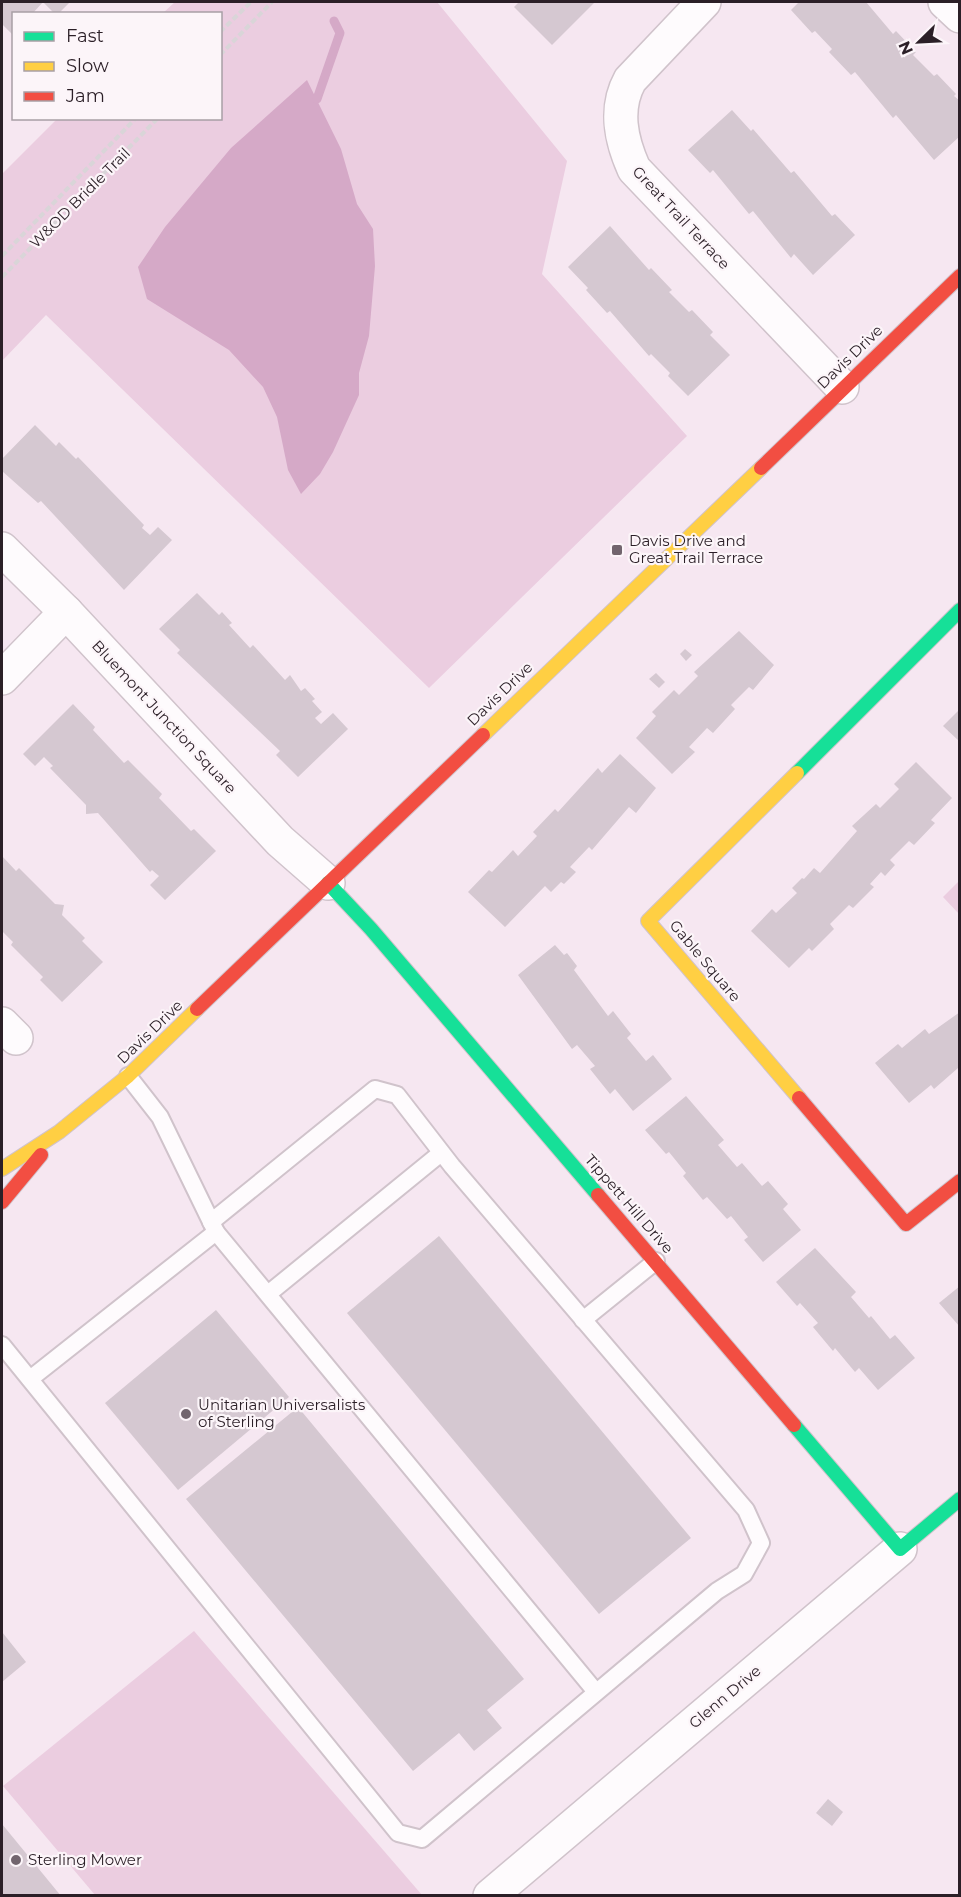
<svg xmlns="http://www.w3.org/2000/svg" width="961" height="1897" font-family="Montserrat,sans-serif">
<style>
.green{fill:#ebcde0}
.water{fill:#d5a9c7}
.lines{fill:none;stroke-linecap:round;stroke-linejoin:round}
.stream{stroke:#d5a9c7;stroke-width:9}
.building{fill:#d5c8d1}
.lane-casing{stroke:#d0c3cb;stroke-width:20}
.street-casing{stroke:#d0c3cb;stroke-width:36}
.fast-casing{stroke:#d0c3cb;stroke-width:16}
.slow-casing{stroke:#d0c3cb;stroke-width:16}
.jam-casing{stroke:#d0c3cb;stroke-width:16}
.path{stroke:#d9d5d8;stroke-width:4;stroke-dasharray:6 3;stroke-linecap:butt}
.lane{stroke:#fefbfd;stroke-width:16}
.street{stroke:#fefbfd;stroke-width:33}
.fast{stroke:#16e098;stroke-width:14}
.slow{stroke:#ffcf43;stroke-width:14}
.jam{stroke:#f24e42;stroke-width:14}
.poi-dot{fill:#72656e;stroke:#fcf5f9;stroke-width:2}
.labels{text-anchor:middle;stroke-width:4.5;stroke-linejoin:round;paint-order:stroke}
.street-label{font-size:15px;fill:#2b1f27;stroke:#fcf5f9}
.poi-label{font-size:15px;fill:#2b1f27;stroke:#fcf5f9;text-anchor:start}
</style>
<rect width="100%" height="100%" fill="#f6e7f1"/>
<!-- green -->
<g class="green">
<polygon points="175,2 437,2 567,161 542,274 687,436 429,688 46,315 2,361 2,174 57,119 220,118 220,14 163,13"/>
<polygon points="959,881 959,914 943,897"/>
<polygon points="194,1631 422,1895 95,1895 3,1786"/>
</g>
<!-- water -->
<polygon class="water" points="307,80 341,149 357,204 373,229 375,266 369,336 359,373 359,395 333,452 320,474 301,494 288,470 277,417 263,387 229,350 147,299 138,267 165,227 231,148"/>
<g class="lines">
<!-- stream -->
<polyline class="stream" points="317,99 340,33 334,21"/>
</g>
<!-- building -->
<g class="building">
<polygon points="2,2 70,2 58,14 55,14 43,2 32,14 14,14 12,34 2,24"/>
<polygon points="519,2 595,2 552,45 514,7"/>
<polygon points="799,2 866,2 893,34 896,31 916,52 913,55 934,76 937,74 956,94 954,96 960,101 960,136 934,160 896,115 893,118 855,72 851,75 829,52 832,49 815,31 812,33 791,10"/>
<polygon points="732,110 751,131 753,129 791,173 794,171 832,216 835,214 855,235 813,275 794,254 791,258 753,211 749,214 713,170 710,173 688,150"/>
<polygon points="610,226 649,270 651,268 672,290 669,292 689,312 692,310 713,332 710,335 730,355 688,396 668,376 670,373 651,354 649,356 610,311 607,313 586,290 588,288 568,267"/>
<polygon points="35,425 56,446 59,442 76,459 78,457 144,525 142,528 150,535 158,527 172,540 124,590 41,501 38,503 2,471 2,459"/>
<polygon points="197,593 219,615 222,612 232,623 229,625 250,648 253,645 285,680 290,675 301,691 305,688 315,699 312,701 322,712 315,718 321,724 333,713 348,729 298,777 276,755 280,751 177,653 180,650 159,629"/>
<polygon points="739,631 774,665 753,690 749,687 731,705 735,709 713,733 707,728 689,747 695,752 672,774 636,738 656,716 652,712 674,690 679,695 698,676 694,672"/>
<polygon points="685,649 692,655 686,661 680,654"/>
<polygon points="656,673 665,682 659,688 649,679"/>
<polygon points="73,704 95,727 93,730 124,763 128,760 162,794 159,798 191,831 194,829 216,851 165,900 150,885 159,876 152,870 150,872 98,813 86,814 86,805 50,768 53,766 44,757 35,766 23,754"/>
<polygon points="960,709 960,742 943,726"/>
<polygon points="620,754 656,788 636,813 629,807 592,850 589,847 570,867 576,872 564,884 561,882 551,892 545,886 505,927 468,892 489,870 492,872 513,850 518,856 537,836 533,832 555,809 558,812 598,768 602,773"/>
<polygon points="916,762 952,798 931,820 935,823 914,845 909,841 890,860 895,865 885,876 881,872 870,884 874,887 853,908 849,905 830,924 834,929 812,951 809,948 789,968 751,931 772,909 776,913 797,893 792,888 802,878 804,879 814,868 820,873 857,831 852,826 876,804 880,808 899,789 894,784"/>
<polygon points="2,856 16,871 19,868 55,904 64,905 62,915 85,938 82,941 103,962 62,1002 40,980 43,977 11,945 13,942 2,931"/>
<polygon points="555,945 564,955 567,953 577,966 574,970 608,1016 613,1011 631,1034 627,1038 646,1061 653,1055 672,1079 633,1111 615,1089 610,1094 590,1069 595,1066 577,1045 572,1049 518,975"/>
<polygon points="960,1012 960,1070 958,1068 934,1089 931,1085 909,1103 875,1063 898,1044 902,1048 925,1029 929,1034"/>
<polygon points="686,1096 724,1140 718,1145 737,1167 742,1163 762,1186 768,1181 788,1204 783,1209 801,1230 763,1262 744,1240 748,1237 731,1216 727,1219 707,1197 703,1200 683,1176 686,1173 669,1152 666,1154 645,1130"/>
<polygon points="439,1236 691,1538 599,1614 347,1313"/>
<polygon points="815,1248 856,1292 851,1297 869,1318 871,1316 890,1339 895,1335 915,1358 878,1390 859,1368 855,1372 835,1348 833,1351 813,1327 818,1323 800,1303 797,1306 776,1282"/>
<polygon points="960,1286 960,1327 939,1303"/>
<polygon points="216,1310 289,1397 178,1490 105,1403"/>
<polygon points="298,1407 524,1679 487,1710 502,1728 474,1751 459,1733 413,1771 186,1499"/>
<polygon points="2,1632 26,1662 2,1682"/>
<polygon points="828,1799 843,1812 832,1826 816,1813"/>
<polygon points="2,1824 61,1896 2,1896"/>
</g>
<g class="lines">
<defs>
<g id="lane">
<polyline points="128,1076 160,1117 216,1232 596,1692"/>
<polyline points="268,1294 441,1153"/>
<polyline points="583,1320 656,1261"/>
<polyline points="2,1345 398,1833 422,1839 717,1591 744,1574 761,1543 746,1510 452,1166 397,1095 375,1089 211,1222"/>
<polyline points="30,1379 216,1232"/>
</g>
<g id="street">
<path d="M704 2 630 80C614 109 621 140 634 169L842 387"/>
<polyline points="945,2 960,16"/>
<polyline points="2,549 66,612 280,841 328,883"/>
<polyline points="2,678 66,612"/>
<polyline points="2,1024 16,1038"/>
<polyline points="490,1896 900,1549"/>
</g>
<g id="fast">
<polyline points="797,773 960,610"/>
<polyline points="328,883 371,929 598,1195"/>
<polyline points="794,1425 900,1549 960,1499"/>
</g>
<g id="slow">
<polyline points="483,735 761,468"/>
<polyline points="797,773 648,921 799,1098"/>
<polyline points="2,1169 59,1132 128,1076 197,1009"/>
</g>
<g id="jam">
<polyline points="761,468 960,276"/>
<polyline points="197,1009 483,735"/>
<polyline points="799,1098 906,1224 960,1181"/>
<polyline points="598,1195 794,1425"/>
<polyline points="2,1202 41,1155"/>
</g>
</defs>
<!-- lane casing -->
<use href="#lane" class="lane-casing"/>
<!-- street casing -->
<use href="#street" class="street-casing"/>
<!-- fast casing -->
<use href="#fast" class="fast-casing"/>
<!-- slow casing -->
<use href="#slow" class="slow-casing"/>
<!-- jam casing -->
<use href="#jam" class="jam-casing"/>
<!-- path -->
<g class="path">
<polyline points="220,32 251,2"/>
<polyline points="220,55 272,2"/>
<polyline points="2,256 136,118"/>
<polyline points="2,277 158,118"/>
</g>
<!-- lane -->
<use href="#lane" class="lane"/>
<!-- street -->
<use href="#street" class="street"/>
<!-- fast -->
<use href="#fast" class="fast"/>
<!-- slow -->
<use href="#slow" class="slow"/>
<!-- jam -->
<use href="#jam" class="jam"/>
</g>
<!-- markers -->
<g class="poi-dot">
<rect x="611" y="544" width="12" height="12" rx="3"/>
<circle cx="186" cy="1414" r="6"/>
<circle cx="16" cy="1860" r="6"/>
</g>
<g class="labels">
<!-- street labels -->
<g class="street-label">
<text transform="translate(80 198) rotate(-45)" y="5">W&amp;OD Bridle Trail</text>
<text transform="translate(681 218) rotate(47)" y="5">Great Trail Terrace</text>
<text transform="translate(850 357) rotate(-44)" y="5">Davis Drive</text>
<text transform="translate(500 694) rotate(-44)" y="5">Davis Drive</text>
<text transform="translate(164 717) rotate(47)" y="5">Bluemont Junction Square</text>
<text transform="translate(705 961) rotate(50)" y="5">Gable Square</text>
<text transform="translate(150 1032) rotate(-44)" y="5">Davis Drive</text>
<text transform="translate(629 1204) rotate(49)" y="5">Tippett Hill Drive</text>
<text transform="translate(725 1697) rotate(-40)" y="5">Glenn Drive</text>
</g>
<!-- poi labels -->
<g class="poi-label">
<text x="629" y="546">Davis Drive and<tspan x="629" dy="17">Great Trail Terrace</tspan></text>
<text x="198" y="1410">Unitarian Universalists<tspan x="198" dy="17">of Sterling</tspan></text>
<text x="28" y="1865">Sterling Mower</text>
</g>
</g>
<!-- border -->
<rect width="961" height="1897" fill="none" stroke="#2b1f27" stroke-width="6"/>
<!-- legend -->
<rect x="12" y="12" width="210" height="108" fill="#fcf5f9" stroke="#a89fa5" stroke-width="1.5"/>
<rect x="24" y="32" width="30" height="9" fill="#16e098" stroke="#a89fa5" stroke-width="1.5"/>
<text x="66" y="42" font-size="18" fill="#2b1f27">Fast</text>
<rect x="24" y="62" width="30" height="9" fill="#ffcf43" stroke="#a89fa5" stroke-width="1.5"/>
<text x="66" y="72" font-size="18" fill="#2b1f27">Slow</text>
<rect x="24" y="92" width="30" height="9" fill="#f24e42" stroke="#a89fa5" stroke-width="1.5"/>
<text x="66" y="102" font-size="18" fill="#2b1f27">Jam</text>
<!-- north arrow -->
<g transform="translate(919 42) rotate(246)" stroke="#fcf5f9" stroke-width="4.5" paint-order="stroke">
<path d="M0-4.5L10 22L0 15L-10 22Z" fill="#2b1f27"/>
<text y="-9" font-size="16" font-weight="bold" text-anchor="middle" fill="#2b1f27">N</text>
</g>
</svg>
